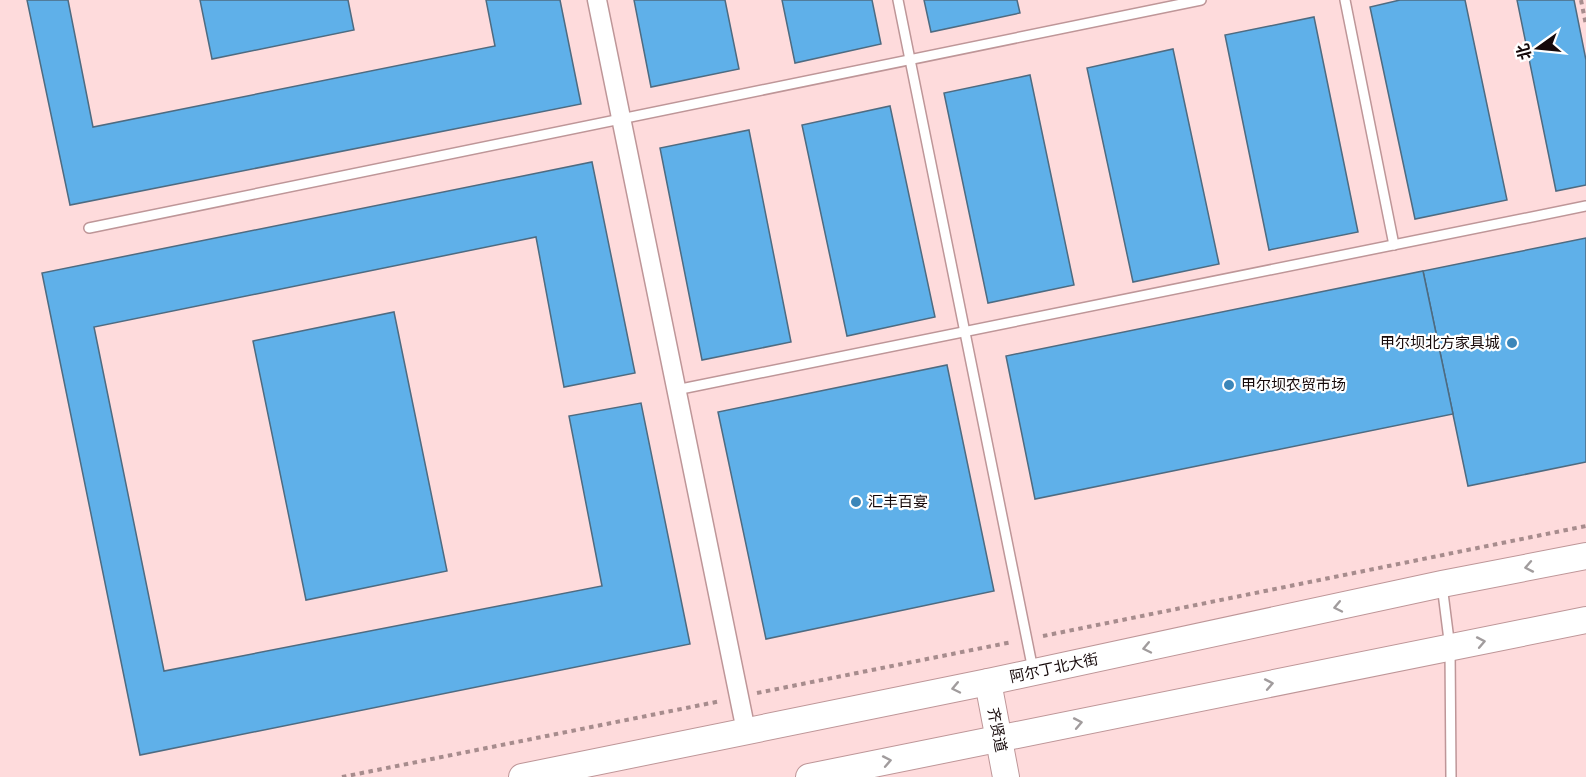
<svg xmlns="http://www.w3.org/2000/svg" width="1586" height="777" font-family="Georgia,'Noto Sans SC',serif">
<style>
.building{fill:#5fb0e9;stroke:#4e6b81;stroke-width:1.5}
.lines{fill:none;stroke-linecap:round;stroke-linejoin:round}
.lane-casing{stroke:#be9698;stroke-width:12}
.street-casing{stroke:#be9698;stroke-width:21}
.secondary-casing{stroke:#be9698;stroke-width:28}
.path{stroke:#a78c8d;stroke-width:4;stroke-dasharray:4.5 4.5;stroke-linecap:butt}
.lane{stroke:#fff;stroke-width:9}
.street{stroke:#fff;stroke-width:18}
.secondary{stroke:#fff;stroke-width:26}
.oneway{stroke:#a19c9d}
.poi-dot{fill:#3b86b9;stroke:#fff;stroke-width:2}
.labels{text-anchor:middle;stroke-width:4.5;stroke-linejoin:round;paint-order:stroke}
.poi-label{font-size:15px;fill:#150809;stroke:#fff;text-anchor:start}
.street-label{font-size:15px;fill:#150809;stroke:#fff}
</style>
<rect width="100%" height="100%" fill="#fedbdc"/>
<!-- building -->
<g class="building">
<polygon points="27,0 68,0 93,127 495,46 486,0 560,0 581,104 70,205"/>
<polygon points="200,0 348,0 354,30 212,59"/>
<polygon points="634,0 725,0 739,69 651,87"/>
<polygon points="782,0 872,0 881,44 795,63"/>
<polygon points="924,0 1017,0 1020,13 931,32"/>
<polygon points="1400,0 1465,0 1507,200 1415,219 1370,7"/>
<polygon points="1517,0 1574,0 1586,60 1586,185 1556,191"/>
<polygon points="1314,17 1358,232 1269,250 1225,35"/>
<polygon points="1173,49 1219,264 1133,282 1087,68"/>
<polygon points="1030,75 1074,285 988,303 944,93"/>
<polygon points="890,106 935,317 847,336 802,125"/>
<polygon points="749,130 791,342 702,360 660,148"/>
<polygon points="592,162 635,373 564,387 536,237 94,327 164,671 602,586 569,416 641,403 690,644 140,755 42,273"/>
<polygon points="1586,238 1586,462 1468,486 1423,271"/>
<polygon points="1423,271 1453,414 1035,499 1006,356"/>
<polygon points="394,312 447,571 306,600 253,341"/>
<polygon points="947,365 994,591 766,639 718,412"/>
</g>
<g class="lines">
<defs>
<g id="lane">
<polyline points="898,0 1033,670"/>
<polyline points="1345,0 1394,245"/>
<polyline points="89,228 1201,0"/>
<polyline points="676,390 1586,206"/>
<polyline points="1442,585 1450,648 1451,777"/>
</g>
<polyline id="street" points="597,0 746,731"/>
<g id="secondary">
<polyline points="988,682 1006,777"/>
<polyline points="522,777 988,682 1442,584 1586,556"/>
<polyline points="809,777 1586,620"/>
</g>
</defs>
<!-- lane casing -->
<use href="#lane" class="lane-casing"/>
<!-- street casing -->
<use href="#street" class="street-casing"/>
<!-- secondary casing -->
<use href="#secondary" class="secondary-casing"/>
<!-- path -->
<g class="path">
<polyline points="1581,0 1586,25"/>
<polyline points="1043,636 1586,526"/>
<polyline points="757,693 1012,642"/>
<polyline points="342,777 721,701"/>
</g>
<!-- lane -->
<use href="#lane" class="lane"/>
<!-- street -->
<use href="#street" class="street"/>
<!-- secondary -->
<use href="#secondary" class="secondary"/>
</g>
<!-- one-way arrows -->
<defs><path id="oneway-chevron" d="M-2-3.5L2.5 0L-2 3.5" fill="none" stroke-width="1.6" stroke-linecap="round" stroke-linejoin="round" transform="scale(1.5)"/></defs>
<g class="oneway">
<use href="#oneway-chevron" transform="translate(1529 567) rotate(169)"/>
<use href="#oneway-chevron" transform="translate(1338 607) rotate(168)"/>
<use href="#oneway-chevron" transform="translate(1481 642) rotate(-11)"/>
<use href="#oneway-chevron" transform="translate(1147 648) rotate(168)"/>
<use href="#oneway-chevron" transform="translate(1269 684) rotate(-11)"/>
<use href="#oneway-chevron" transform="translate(956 688) rotate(168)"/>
<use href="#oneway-chevron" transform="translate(1078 723) rotate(-11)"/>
<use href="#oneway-chevron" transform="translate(887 761) rotate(-11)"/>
</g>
<!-- markers -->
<g class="poi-dot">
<circle cx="1512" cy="343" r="6"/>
<circle cx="1229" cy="385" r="6"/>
<circle cx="856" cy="502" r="6"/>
</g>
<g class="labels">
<!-- poi labels -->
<g class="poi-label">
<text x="1500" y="348" text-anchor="end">甲尔坝北方家具城</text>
<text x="1241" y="390">甲尔坝农贸市场</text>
<text x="868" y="507">汇丰百宴</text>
</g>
<!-- street labels -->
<g class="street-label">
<text transform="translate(1054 668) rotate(-12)" y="5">阿尔丁北大街</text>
<text transform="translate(997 730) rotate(79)" y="5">齐贤道</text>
</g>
</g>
<!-- north arrow -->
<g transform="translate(1538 48) rotate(255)" stroke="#ffffff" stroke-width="4.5" paint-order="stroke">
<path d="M0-4.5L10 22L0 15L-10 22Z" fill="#150809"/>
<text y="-9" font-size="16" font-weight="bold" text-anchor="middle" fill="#150809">北</text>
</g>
</svg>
